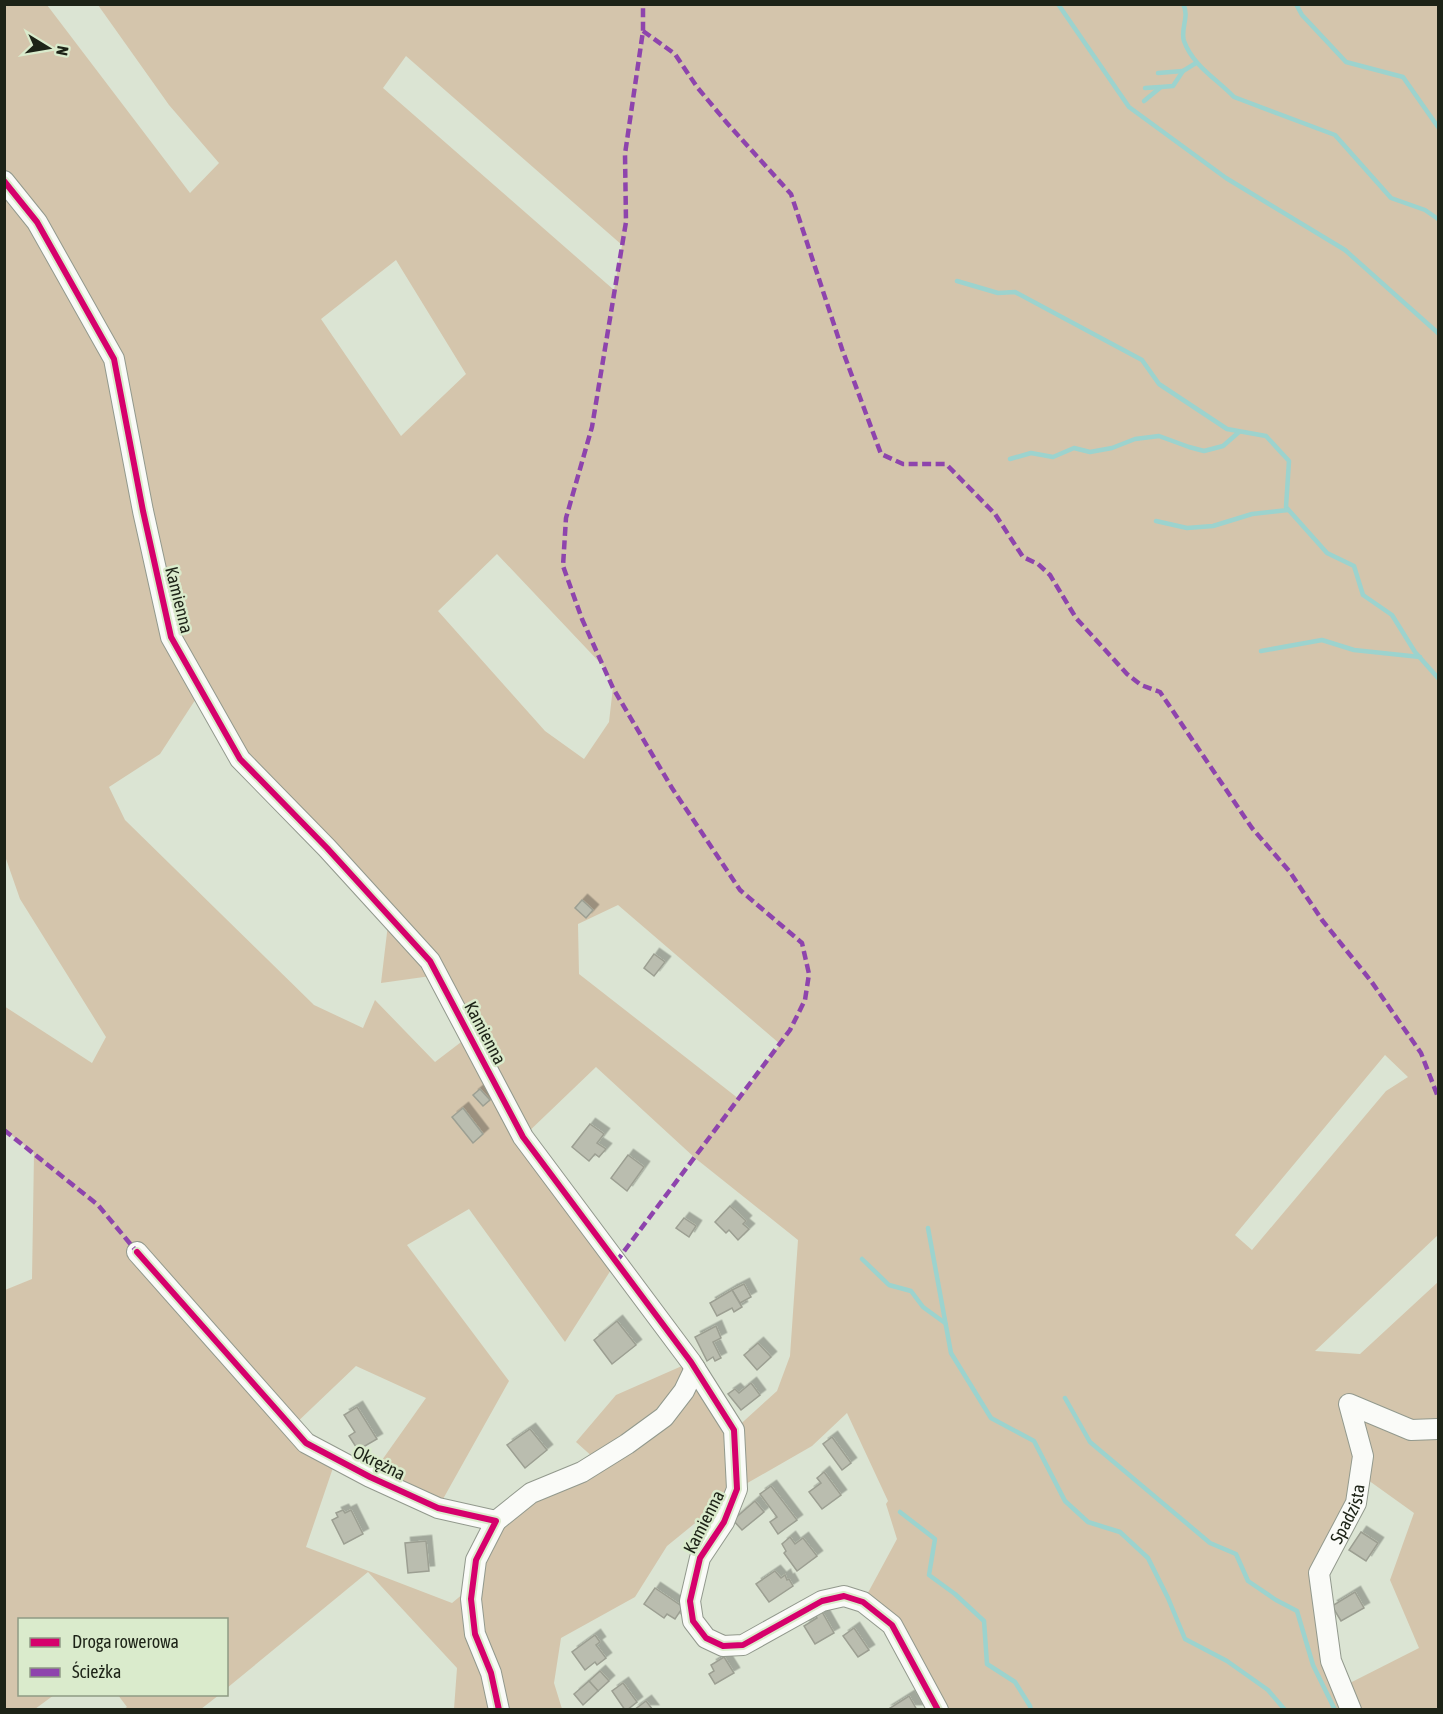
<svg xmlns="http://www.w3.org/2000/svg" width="1443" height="1714" font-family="'Asap Condensed',sans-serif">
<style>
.green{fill:#d4c5ac;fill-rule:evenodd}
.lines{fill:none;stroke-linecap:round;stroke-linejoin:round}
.stream{stroke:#9cd3ce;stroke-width:4.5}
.building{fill:#babdaf;stroke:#9c9f92;stroke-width:1.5;filter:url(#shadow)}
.minor-casing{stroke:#92998d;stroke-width:22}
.minor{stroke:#fafbf8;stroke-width:20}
.quiet{stroke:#8e44ad;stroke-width:4.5;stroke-dasharray:9 4.5;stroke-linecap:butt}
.cycleway-casing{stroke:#daebcc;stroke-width:10}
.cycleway{stroke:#d6006c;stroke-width:6}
.labels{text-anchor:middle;stroke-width:5;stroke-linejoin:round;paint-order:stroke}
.street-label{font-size:18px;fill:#1d2317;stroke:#daebcc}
</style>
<defs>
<filter id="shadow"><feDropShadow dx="5.5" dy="-5.5" stdDeviation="0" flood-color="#0004"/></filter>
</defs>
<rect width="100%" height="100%" fill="#dbe4d3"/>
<!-- green -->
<g class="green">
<path d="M5 5H47L190 193 219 163 169 105 98 5H1438V1235L1315 1351 1360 1354 1438 1282V1429H1431L1438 1443V1709H1351L1342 1687 1419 1648 1390 1580 1414 1513 1361 1475 1313 1584 1345 1709H949L912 1640 863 1602 897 1539 886 1504 888 1501 847 1413 812 1446 737 1489 667 1546 635 1597 561 1638 554 1683 562 1709H454L457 1668 368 1572 227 1688 226 1620H20V1694L54 1695 35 1709H5V1290L32 1279 34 1153 5 1130 4 1006 92 1063 106 1037 20 899 5 856ZM406 56 622 245 614 290 383 88ZM396 260 466 374 401 436 321 319ZM497 554 604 667 613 687 609 722 584 759 545 731 438 611ZM201 691 240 759 389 916 381 983 438 975 469 1036 435 1062 375 1000 363 1028 314 1005 125 820 109 787 160 754ZM618 905 780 1044 739 1099 579 974 578 924ZM1385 1055 1408 1077 1386 1091 1252 1250 1235 1235ZM596 1067 695 1158 798 1240 790 1356 777 1391 734 1430 691 1362 616 1395 576 1442 604 1467 496 1521 481 1579 452 1603 306 1547 336 1459 292 1427 356 1366 426 1398 370 1477 438 1508 509 1381 407 1245 469 1209 565 1342 616 1262 523 1137Z"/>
<polygon points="118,1695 219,1695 201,1709 124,1709 127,1707"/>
</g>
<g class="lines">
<!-- stream -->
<g class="stream">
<polyline points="1058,4 1129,107 1226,178 1345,250 1438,333"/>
<path d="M1183 4C1190 16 1180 29 1184 41 1193 66 1217 79 1234 97L1335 135 1391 198 1425 210 1438 219"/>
<polyline points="1296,4 1302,15 1346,62 1403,77 1438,127"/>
<polyline points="1158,73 1183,71"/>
<polyline points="1145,88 1160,87"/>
<polyline points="1144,101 1161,87 1173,86 1183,71 1196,63"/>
<polyline points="957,281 998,293 1015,292 1142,360 1159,384 1227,429 1266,436 1289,461 1286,507 1327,553 1354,566 1363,595 1392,615 1415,652 1438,678"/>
<polyline points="1010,459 1031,453 1053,457 1074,448 1090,452 1112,448 1135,439 1159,436 1189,447 1204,451 1223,446 1239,432"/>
<polyline points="1156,521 1187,528 1213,526 1252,514 1288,510"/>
<polyline points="1261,651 1322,640 1354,650 1420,657"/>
<polyline points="928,1228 951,1353 991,1418 1034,1441 1065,1501 1088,1522 1120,1532 1148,1558 1168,1598 1185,1639 1227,1661 1268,1690 1285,1710"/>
<polyline points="862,1259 889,1285 911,1291 923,1307 945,1323"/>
<polyline points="1065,1398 1090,1442 1210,1543 1236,1554 1248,1581 1276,1600 1297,1611 1313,1665 1335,1710"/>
<polyline points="900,1512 935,1539 929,1575 955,1594 984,1621 987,1664 1015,1682 1030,1706 1031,1710"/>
</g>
</g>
<!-- building -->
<g class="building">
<polygon points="582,900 593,910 586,918 575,908"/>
<polygon points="654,954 665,962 654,976 644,968"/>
<polygon points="480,1089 490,1100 483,1106 473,1095"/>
<polygon points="463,1108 483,1134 473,1143 452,1117"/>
<polygon points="590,1124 604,1134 597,1143 606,1149 599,1157 595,1154 589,1161 572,1147"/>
<polygon points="628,1155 644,1167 627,1191 611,1178"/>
<polygon points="730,1206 746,1221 743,1224 749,1229 738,1240 729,1230 726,1233 715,1222"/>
<polygon points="684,1218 696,1226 689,1237 676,1228"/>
<polygon points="744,1284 751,1297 740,1303 732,1290"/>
<polygon points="732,1290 742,1307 734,1312 732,1308 717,1316 710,1303"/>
<polygon points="617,1321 636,1345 612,1364 594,1340"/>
<polygon points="716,1326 721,1338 713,1342 721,1358 715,1361 713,1357 707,1361 695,1337"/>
<polygon points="758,1343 771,1357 757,1370 744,1355"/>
<polygon points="751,1383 760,1395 741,1410 728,1394 735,1389 739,1393"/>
<polygon points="357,1407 377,1439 358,1450 349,1436 355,1432 344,1415"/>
<polygon points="530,1429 547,1450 525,1468 507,1445"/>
<polygon points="832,1437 851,1463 842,1470 823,1444"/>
<polygon points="824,1472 841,1495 822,1509 809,1492 821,1483 817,1478"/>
<polygon points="771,1486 797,1520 778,1534 770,1522 777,1517 760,1494"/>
<polygon points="755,1501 764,1512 742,1530 733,1520"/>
<polygon points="343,1510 345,1513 351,1510 363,1534 344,1544 332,1520 338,1517 336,1513"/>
<polygon points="1361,1532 1378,1543 1366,1561 1349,1550"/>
<polygon points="790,1537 795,1544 803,1538 817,1556 797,1571 784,1553 786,1551 782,1544"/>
<polygon points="426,1541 429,1571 408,1573 405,1543"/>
<polygon points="775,1571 781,1578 785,1575 787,1580 789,1579 793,1586 769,1602 756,1584"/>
<polygon points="655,1588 683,1607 675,1619 667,1614 664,1618 644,1604"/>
<polygon points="1355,1592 1364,1608 1341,1621 1332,1606"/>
<polygon points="821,1610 834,1633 815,1644 804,1626 817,1618 815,1614"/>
<polygon points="854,1628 869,1650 858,1657 843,1636"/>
<polygon points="595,1635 600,1642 596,1645 606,1658 597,1665 595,1662 585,1670 572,1652"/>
<polygon points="724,1657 734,1673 715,1684 709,1674 714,1671 711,1665"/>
<polygon points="600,1671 609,1681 598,1691 589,1681"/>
<polygon points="589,1681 598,1691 583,1705 574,1694"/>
<polygon points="623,1683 637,1702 627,1710 625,1710 612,1691"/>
<polygon points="909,1696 917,1710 887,1710"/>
<polygon points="646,1701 653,1710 634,1710"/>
</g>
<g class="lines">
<defs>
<g id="minor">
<polyline points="4,181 37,222 114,359 143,511 171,637 240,759 327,848 430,961 523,1137 691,1362 734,1430 737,1489 724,1522 700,1558 690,1601 693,1621 706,1638 723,1646 743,1645 822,1601 844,1596 863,1602 892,1625 938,1710"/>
<polyline points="137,1252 306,1443 370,1477 438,1508 496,1521 476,1560 471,1599 475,1634 491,1673 499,1710"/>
<polyline points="496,1521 531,1493 582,1472 627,1444 664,1417 684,1391 695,1368"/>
<path id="s1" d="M1351 1710 1331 1661 1319 1573 1356 1503 1363 1456 1349 1404 1411 1430 1438 1429"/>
</g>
</defs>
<!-- minor casing -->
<use href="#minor" class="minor-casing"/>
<!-- minor -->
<use href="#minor" class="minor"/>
<!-- quiet -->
<g class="quiet">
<polyline points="643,31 675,54 697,87 727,123 791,194 842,349 881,454 903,464 946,464 995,514 1023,557 1038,564 1050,575 1076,618 1127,674 1141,685 1160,692 1252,828 1290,872 1322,920 1371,981 1421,1053 1438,1097"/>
<polyline points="4,1130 98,1205 137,1252"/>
<polyline points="616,1262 790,1030 805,1000 809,974 802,943 740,890 672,788 613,688 582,619 563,566 566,518 592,427 626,222 625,154 643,31 643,4"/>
</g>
<defs>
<g id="cycleway">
<polyline points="4,181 37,222 114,359 143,511 171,637 240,759 327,848 430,961 523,1137 691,1362 734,1430 737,1489 724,1522 700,1558 690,1601 693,1621 706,1638 723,1646 743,1645 822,1601 844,1596 863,1602 892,1625 938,1710"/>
<polyline points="137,1252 306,1443 370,1477 438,1508 496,1521 476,1560 471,1599 475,1634 491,1673 499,1710"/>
</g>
</defs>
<!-- cycleway casing -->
<use href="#cycleway" class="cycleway-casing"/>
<!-- cycleway -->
<use href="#cycleway" class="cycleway"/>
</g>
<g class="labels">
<!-- street labels -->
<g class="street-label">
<text transform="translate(179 600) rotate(76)" y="6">Kamienna</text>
<text transform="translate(485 1033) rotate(62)" y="6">Kamienna</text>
<text transform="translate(379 1463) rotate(26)" y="6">Okrężna</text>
<text dy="6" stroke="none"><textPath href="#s1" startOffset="208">Spadzista</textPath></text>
<text transform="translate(704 1522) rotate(-63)" y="6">Kamienna</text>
</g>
</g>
<!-- border -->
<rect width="1443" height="1714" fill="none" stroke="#1d2317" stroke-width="12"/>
<!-- legend -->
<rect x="18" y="1618" width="210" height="78" fill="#daebcc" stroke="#8e9b84" stroke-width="1.5"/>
<rect x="30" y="1638" width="30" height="9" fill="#d6006c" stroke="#8e9b84" stroke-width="1.5"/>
<text x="72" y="1648" font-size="18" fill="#1d2317">Droga rowerowa</text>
<rect x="30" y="1668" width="30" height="9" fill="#8e44ad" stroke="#8e9b84" stroke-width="1.5"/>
<text x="72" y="1678" font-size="18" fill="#1d2317">Ścieżka</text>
<!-- north arrow -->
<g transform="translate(48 48) rotate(101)" stroke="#daebcc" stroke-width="4.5" paint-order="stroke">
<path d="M0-4.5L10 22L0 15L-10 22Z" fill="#1d2317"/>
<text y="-9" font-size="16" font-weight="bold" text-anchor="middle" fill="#1d2317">N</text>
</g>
</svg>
